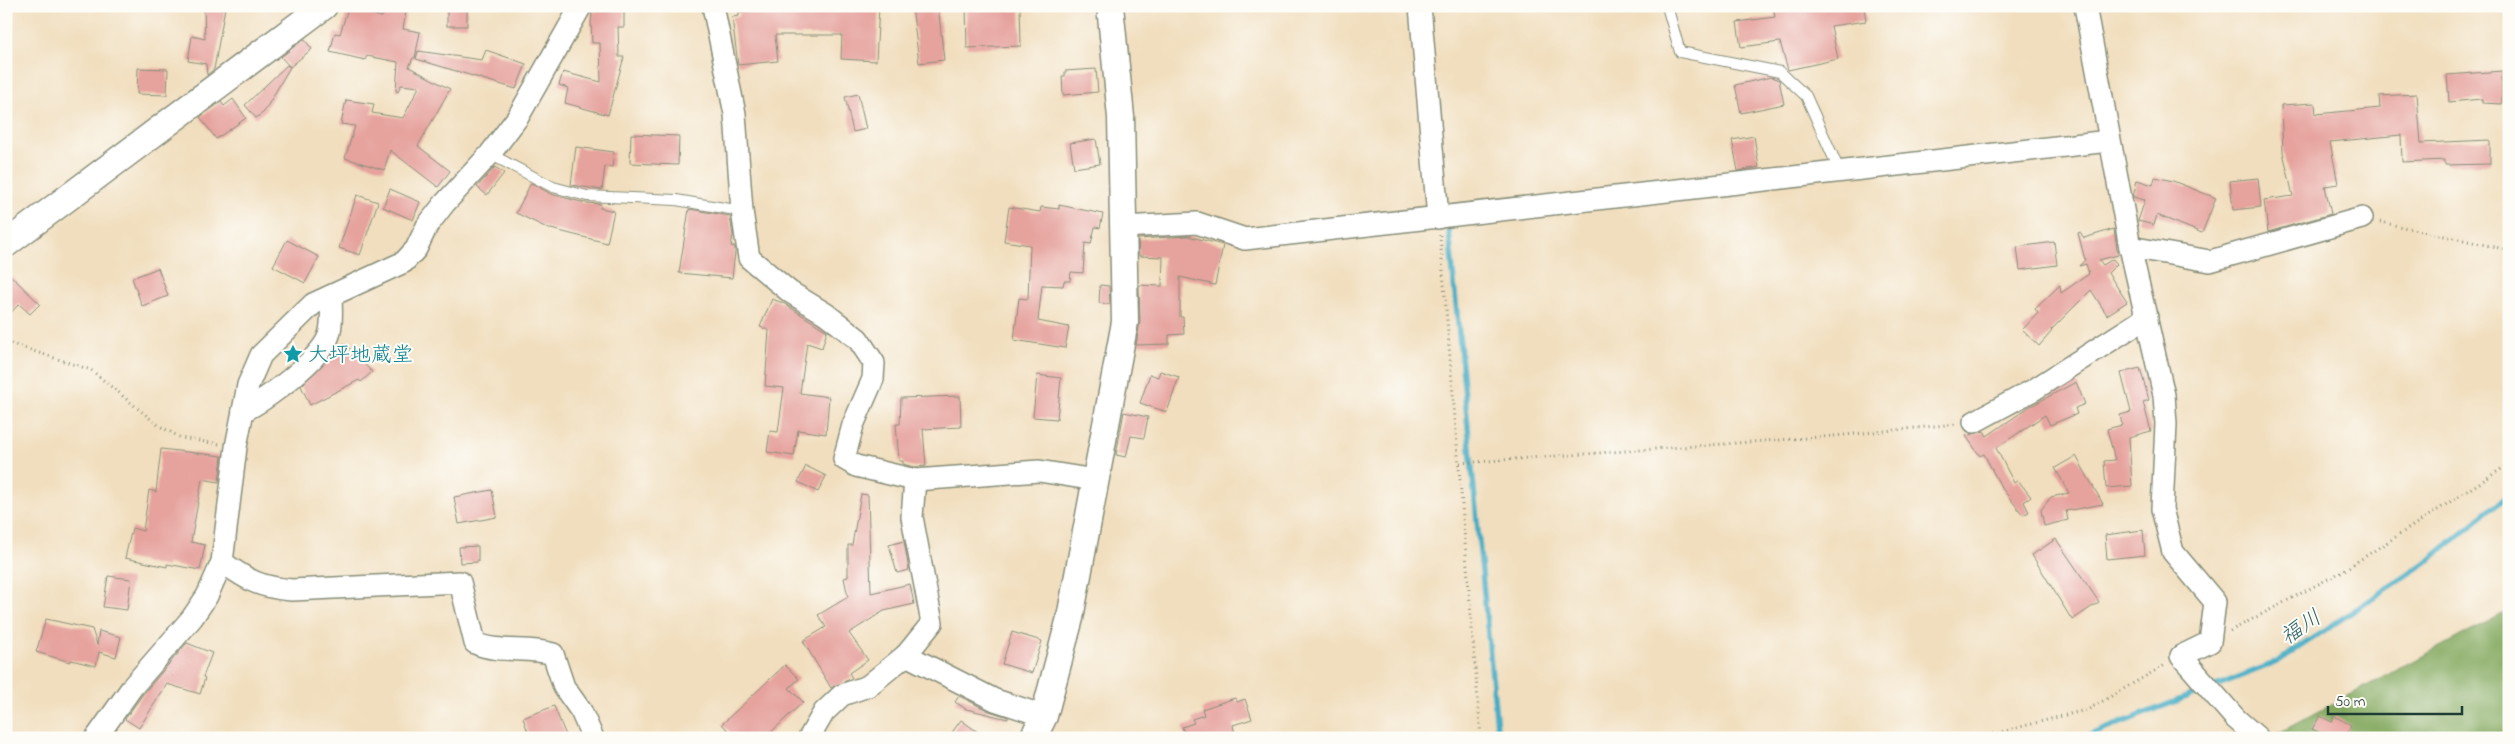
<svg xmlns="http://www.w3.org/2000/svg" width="2515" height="744" font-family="'Indie Flower','Klee One',sans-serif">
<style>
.forest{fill:#82a85d;stroke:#507248}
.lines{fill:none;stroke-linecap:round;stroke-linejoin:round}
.stream{stroke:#46adc5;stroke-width:5.5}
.building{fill:#e6a29d}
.service-casing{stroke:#888e79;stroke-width:12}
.minor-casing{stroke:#888e79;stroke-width:24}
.tertiary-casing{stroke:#888e79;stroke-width:29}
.path{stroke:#888e79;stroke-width:3;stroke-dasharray:1 4;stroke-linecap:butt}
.service{stroke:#fff;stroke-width:10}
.minor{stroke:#fff;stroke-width:21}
.tertiary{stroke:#fff;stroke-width:26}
.labels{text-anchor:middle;stroke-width:4;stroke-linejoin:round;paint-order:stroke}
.culture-label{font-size:21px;fill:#0d838f;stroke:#fdfcf7;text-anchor:start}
.water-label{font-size:22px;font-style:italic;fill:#2d6467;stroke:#fdfcf7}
</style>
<rect width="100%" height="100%" fill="#fdfcf7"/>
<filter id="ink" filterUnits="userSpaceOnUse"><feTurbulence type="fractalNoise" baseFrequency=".02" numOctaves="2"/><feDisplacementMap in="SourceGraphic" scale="10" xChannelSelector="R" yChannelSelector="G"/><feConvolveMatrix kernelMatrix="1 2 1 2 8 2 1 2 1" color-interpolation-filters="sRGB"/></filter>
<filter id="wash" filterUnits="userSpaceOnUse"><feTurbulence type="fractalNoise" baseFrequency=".0096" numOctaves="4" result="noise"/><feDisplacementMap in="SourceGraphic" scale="20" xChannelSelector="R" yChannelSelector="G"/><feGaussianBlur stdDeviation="1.12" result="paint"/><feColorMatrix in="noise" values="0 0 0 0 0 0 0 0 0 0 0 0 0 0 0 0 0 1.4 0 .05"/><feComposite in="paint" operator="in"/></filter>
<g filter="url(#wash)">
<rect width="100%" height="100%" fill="#f1debe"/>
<!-- forest -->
<polygon class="forest" points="2509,610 2509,738 2269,738"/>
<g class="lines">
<!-- stream -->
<g class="stream">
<polyline points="1448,220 1498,738"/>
<polyline points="2213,687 2277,662 2427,562 2509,494"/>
<polyline points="2083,738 2204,690"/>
</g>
</g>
<g id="blocks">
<!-- building -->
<g class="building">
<polygon points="384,6 407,6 403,29 420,32 415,58 413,58 409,67 450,89 418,146 450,171 438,187 390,150 384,170 345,158 355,126 341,124 346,100 374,104 372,113 403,118 419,87 401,85 398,92 396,91 398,62 367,56 365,60 330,52 335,33 340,34 348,8 382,17"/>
<rect x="447" y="6" width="20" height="20"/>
<polygon points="598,6 614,6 614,11 624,10 624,27 618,27 619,57 624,57 608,115 565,103 568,88 559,85 563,72 601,82 600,43 592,43 591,23 592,12 598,11"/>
<polygon points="844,6 879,6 876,61 841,59 842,35 775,35 778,61 738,65 732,17 739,16 739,12 768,9 844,10"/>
<polygon points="912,6 938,6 944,60 919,63"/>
<polygon points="966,6 1020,6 1021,46 967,48"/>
<polygon points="1773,6 1864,6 1866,21 1831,26 1838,59 1788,70 1780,42 1741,47 1737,22 1775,17"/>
<polygon points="225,8 214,69 207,75 206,64 188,61 192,36 205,39 204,9"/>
<polygon points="304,39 312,49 290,67 281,57"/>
<polygon points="486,50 526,64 516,89 416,59 418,51 482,60"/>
<polygon points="287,65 290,67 264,112 256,118 245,105"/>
<polygon points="138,68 168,69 167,95 137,94"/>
<polygon points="1096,69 1098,92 1063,95 1062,76 1065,76 1065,71"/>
<polygon points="2502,71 2502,104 2482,103 2482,99 2449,102 2447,75"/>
<polygon points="1771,77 1779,80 1784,104 1741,113 1735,85"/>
<polygon points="858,94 866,129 853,132 845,97"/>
<polygon points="2417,94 2421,143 2490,140 2490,164 2445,165 2445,160 2402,162 2401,135 2330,142 2338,184 2325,186 2331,214 2268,232 2264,200 2293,196 2283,152 2281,105 2315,103 2316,114 2380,108 2379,96"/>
<polygon points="233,99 246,118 216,139 200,117 221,102 224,106"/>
<polygon points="631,134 679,136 678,165 630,163"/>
<polygon points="1754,136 1759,167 1738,171 1732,140"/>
<polygon points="1096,139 1100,164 1074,168 1070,143"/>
<polygon points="576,147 614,152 612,167 605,166 602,190 571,185"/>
<polygon points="495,167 504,173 487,195 477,187"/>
<polygon points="2155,177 2173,181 2216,198 2202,233 2157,215 2154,225 2138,221 2145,200 2133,197 2137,180 2153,185"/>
<polygon points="2258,178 2261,207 2233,210 2230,181"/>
<polygon points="531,183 551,194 585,203 601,204 600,208 614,211 607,243 547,228 516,213"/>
<polygon points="390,189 420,202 413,220 383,207"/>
<polygon points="357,195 378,202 360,255 339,248"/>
<polygon points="1059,205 1103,214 1100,228 1095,227 1091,244 1085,243 1083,273 1071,272 1070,281 1064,281 1063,286 1042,285 1038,321 1069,327 1065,348 1014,340 1019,298 1028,299 1030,245 1004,241 1009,207 1040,212 1041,207 1059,209"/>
<polygon points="689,209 730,216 733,236 731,246 735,247 735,252 732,278 679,273"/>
<polygon points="2114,229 2118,255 2099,260 2103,265 2113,259 2117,264 2108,273 2127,302 2107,315 2091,290 2051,330 2052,331 2039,346 2022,330 2038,313 2035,309 2060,285 2061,293 2089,274 2086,264 2079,266 2085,260 2078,233 2080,232 2084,238"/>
<polygon points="1188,236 1223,245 1215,285 1180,277 1180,317 1183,317 1184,334 1169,335 1169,344 1136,345 1140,322 1139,285 1162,286 1163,257 1139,256 1138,239"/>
<polygon points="287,240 319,257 305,283 273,266"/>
<polygon points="2054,242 2057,265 2020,270 2017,247"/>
<polygon points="158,268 168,296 142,306 132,278"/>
<polygon points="6,271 40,304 30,314 19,304 6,318"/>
<polygon points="1100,285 1109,286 1110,304 1099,303"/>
<polygon points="772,299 783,303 827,331 822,348 807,343 800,393 829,397 826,434 798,430 794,456 767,452 770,431 778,432 784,388 765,386 769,330 760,327"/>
<polygon points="344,343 372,372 361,382 359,380 310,405 301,386"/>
<polygon points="2140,368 2149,400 2143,402 2151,431 2129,437 2132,486 2106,488 2104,461 2115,460 2107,429 2122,425 2120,415 2131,412 2121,373"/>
<polygon points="1160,371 1179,377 1167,412 1140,403 1150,374 1158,377"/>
<polygon points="1037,375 1061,378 1057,419 1033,417"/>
<polygon points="2076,382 2085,404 2075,408 2077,414 2050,425 2045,415 1996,448 2014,483 2018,480 2031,497 2024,502 2029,512 2023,515 2001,487 1984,454 1980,456 1966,436 1984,431 1987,436 2029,407"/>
<polygon points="960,396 961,427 923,429 926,466 914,467 903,464 903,461 899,461 896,424 900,424 901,398"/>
<polygon points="1124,412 1148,417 1144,438 1131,436 1126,457 1116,455"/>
<polygon points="161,449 222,456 219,482 202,479 191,542 205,545 200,570 167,564 167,567 125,558 132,528 143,531 149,490 156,492"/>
<polygon points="2076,456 2103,504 2066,511 2068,520 2044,526 2041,510 2051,497 2069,493 2055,468"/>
<polygon points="806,466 826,476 818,492 798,482"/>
<polygon points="492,490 497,517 459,524 454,497"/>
<polygon points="861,494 868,495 871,593 910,584 914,604 884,611 849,633 868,660 849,673 852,678 831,688 803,641 826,627 818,615 848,597 844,578 848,577 848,545 852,545"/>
<polygon points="2143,530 2145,555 2107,559 2105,535"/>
<polygon points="2056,539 2099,602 2072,620 2032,555"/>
<polygon points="904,541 909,570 897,573 889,545"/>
<polygon points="478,546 478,562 460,563 459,547"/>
<polygon points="108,576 131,579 127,610 103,607"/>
<polygon points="46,619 92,629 97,645 99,631 121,637 116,657 99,652 96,666 71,660 70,662 36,652"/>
<polygon points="1012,632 1042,641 1032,673 1002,664"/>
<polygon points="187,643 212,653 203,677 205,678 200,694 167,684 139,728 125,719 143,694"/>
<polygon points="785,665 799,679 789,688 803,702 765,738 735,738 722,724"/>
<polygon points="959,696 989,711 1008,717 1008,719 966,709 955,702"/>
<polygon points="1235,698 1237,702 1245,699 1252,719 1233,725 1235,735 1226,738 1186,738 1182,727 1194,723 1192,719 1204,715 1202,709"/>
<polygon points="554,706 567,738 530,738 523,718"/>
<polygon points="2320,716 2332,722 2334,716 2351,725 2344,738 2328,738 2312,729"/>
<polygon points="961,720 986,738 948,738"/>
</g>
</g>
</g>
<g filter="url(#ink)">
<use href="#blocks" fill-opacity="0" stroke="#888e79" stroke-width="1"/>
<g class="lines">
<defs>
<g id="service">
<polyline points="1667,6 1680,52 1780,72 1806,96 1840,172"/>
<polyline points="490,154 553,187 587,196 676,200 742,211"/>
</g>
<g id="minor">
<polyline points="713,6 735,114 742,211 749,258 790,292 826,314 858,339 874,363 873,379 853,425 844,459 856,466 915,480 1039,471 1095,480"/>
<polyline points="1420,6 1438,218"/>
<polyline points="2085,6 2130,247 2164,395 2166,424 2162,509 2173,552 2215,602 2210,642 2181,656 2236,719 2258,738"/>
<polyline points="1123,227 1197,223 1245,239 2109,141"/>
<polyline points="2130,247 2210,261 2362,218"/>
<path d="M243 411C265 401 322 358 329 335 333 323 331 307 331 296"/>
<polyline points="1974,422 2035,389 2147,317"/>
<path d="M222 562C249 581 259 587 292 590L460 582 475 643C499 654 528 646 553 654L564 687 581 711 593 738"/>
<polyline points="906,655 995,700 1044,716"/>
<polyline points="96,738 133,686 192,618 207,596 222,562 236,447 248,385 261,355 313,304 404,262 416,249 427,226 444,204 490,154 518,117 581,6"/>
<polyline points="809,738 824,712 842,695 868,686 906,655 932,623 912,517 915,480"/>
</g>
<g id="tertiary">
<polyline points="6,244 324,6"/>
<polyline points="1033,738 1044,716 1070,618 1125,322 1121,117 1110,6"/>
</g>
</defs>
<!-- service casing -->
<use href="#service" class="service-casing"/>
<!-- minor casing -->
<use href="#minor" class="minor-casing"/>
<!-- tertiary casing -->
<use href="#tertiary" class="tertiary-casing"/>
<!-- path -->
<g class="path">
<polyline points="2380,222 2509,250"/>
<polyline points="1440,235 1481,738"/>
<polyline points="6,342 91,370 158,425 181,438 219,444"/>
<polyline points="1460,463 1834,436 1956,424"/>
<polyline points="2230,631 2341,572 2509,464"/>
<polyline points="1978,738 2089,709 2165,665"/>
</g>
<!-- service -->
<use href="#service" class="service"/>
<!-- minor -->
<use href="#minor" class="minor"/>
<!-- tertiary -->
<use href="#tertiary" class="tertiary"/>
</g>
</g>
<!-- icons -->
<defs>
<symbol id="sight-bare" viewBox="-9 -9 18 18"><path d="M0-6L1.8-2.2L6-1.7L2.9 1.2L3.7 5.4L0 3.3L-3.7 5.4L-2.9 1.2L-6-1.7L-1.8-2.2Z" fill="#0f9aa8" stroke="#fdfcf7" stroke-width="2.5" paint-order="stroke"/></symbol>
</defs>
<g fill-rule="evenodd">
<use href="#sight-bare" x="279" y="340" width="28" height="28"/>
</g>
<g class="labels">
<!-- culture labels -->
<g class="culture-label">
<text x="308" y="361">大坪地蔵堂</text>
</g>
<!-- water labels -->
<g class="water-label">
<text transform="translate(2300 626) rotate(-34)" y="8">福川</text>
</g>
</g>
<!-- margin -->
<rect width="2515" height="744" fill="none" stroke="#fdfcf7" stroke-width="25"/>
<!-- scale -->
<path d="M2328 706v8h134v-8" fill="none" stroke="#1f3d34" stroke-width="2.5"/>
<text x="2335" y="706" font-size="15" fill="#1f3d34" stroke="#fdfcf7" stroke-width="4" paint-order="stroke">50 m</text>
</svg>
